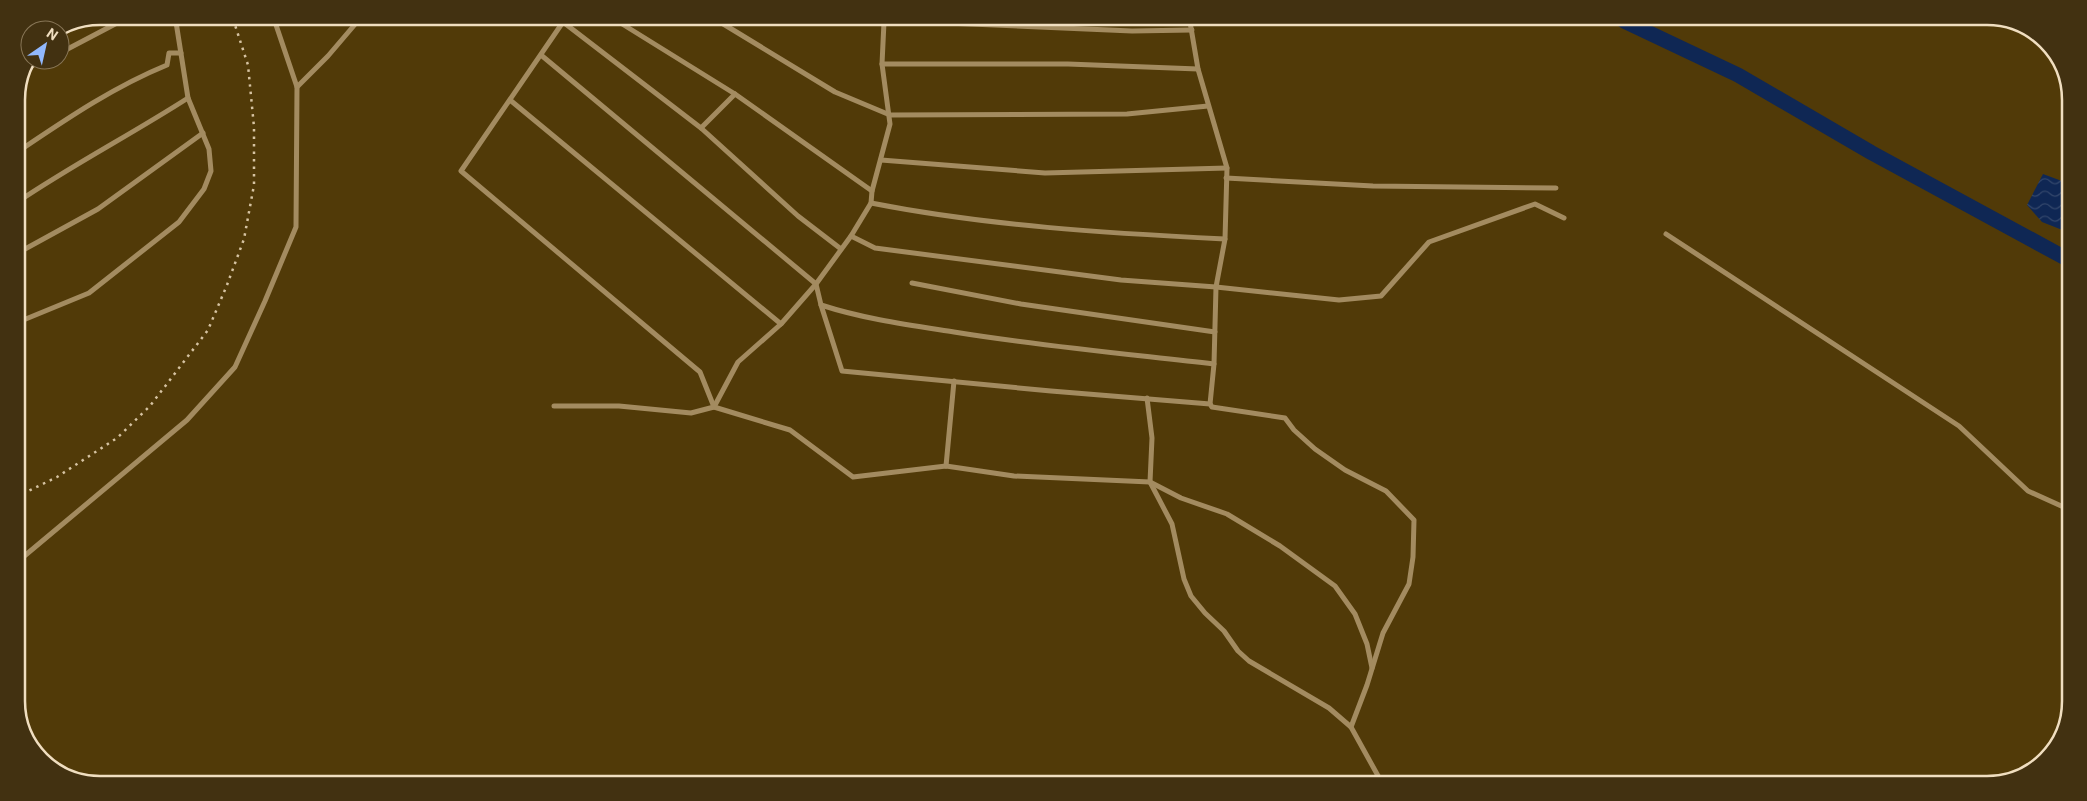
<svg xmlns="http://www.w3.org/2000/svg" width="2087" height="801" font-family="Roboto,sans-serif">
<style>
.water{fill:url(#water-waves)}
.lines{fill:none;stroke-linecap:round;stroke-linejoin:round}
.river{stroke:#0f2754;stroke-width:15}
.minor{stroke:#a38b60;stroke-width:5}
.rail{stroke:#d6c3a2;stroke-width:2.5;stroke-dasharray:2.5 5;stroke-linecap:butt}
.rim{fill:none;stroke:#f0dec0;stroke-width:2.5}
</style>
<defs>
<pattern id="water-waves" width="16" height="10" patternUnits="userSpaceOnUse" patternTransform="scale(1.25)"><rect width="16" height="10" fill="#0f2754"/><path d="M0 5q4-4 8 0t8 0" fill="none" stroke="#32466b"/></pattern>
</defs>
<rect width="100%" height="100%" fill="#513a08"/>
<!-- water -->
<polygon class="water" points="2043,174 2070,184 2070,233 2042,222 2027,205"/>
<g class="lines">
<!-- river -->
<polyline class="river" points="1624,21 1738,75 1872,153 2069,260"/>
<!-- minor -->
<g class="minor">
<polyline points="563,22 461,171 700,372 714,407 790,430 853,477 946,466 1014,476 1150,482 1181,498 1227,514 1280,546 1335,586 1355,614 1367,644 1372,668"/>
<polyline points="563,22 701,128 798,216 841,249"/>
<polyline points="619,22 735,94 872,191"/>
<polyline points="720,22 835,92 890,115 1127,114 1208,106"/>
<polyline points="923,22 1132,31 1192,30"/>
<polyline points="1190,22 1198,69 1227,168 1225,239 1216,287 1214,364 1210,404"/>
<polyline points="60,53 119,22"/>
<path d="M541 55 816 284 821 305C864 319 909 325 954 332 1040 346 1127 354 1214 364"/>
<polyline points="882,64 1068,64 1198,69"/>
<polyline points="29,67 45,60"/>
<polyline points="297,87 328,56 357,22"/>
<polyline points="510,100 781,324"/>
<polyline points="701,128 735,94"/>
<path d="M16 153C65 120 113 87 167 65L169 53H181"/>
<polyline points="881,160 1045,173 1227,168"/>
<polyline points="1226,178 1373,186 1556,188"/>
<path d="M16 203C72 165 132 134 188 98"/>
<path d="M871 203C988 226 1106 233 1225 239"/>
<polyline points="1666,234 1959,426 2028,491 2068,509"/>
<polyline points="851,236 875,248 1121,280 1216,287 1339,300 1381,296 1429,242 1535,204 1564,218"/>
<polyline points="16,254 98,209 203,133"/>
<polyline points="912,283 1021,304 1215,332"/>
<polyline points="821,305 842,371 1051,391 1210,404 1212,407 1285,418 1294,430 1315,449 1345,470 1386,491 1414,520 1413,557 1409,584 1383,633 1367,685 1351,727 1382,783"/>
<polyline points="16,323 89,293 179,222 204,189 211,171 209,149 188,98 176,22"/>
<polyline points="1147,398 1152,438 1150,482 1172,524 1184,579 1191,596 1205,613 1224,631 1238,651 1249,661 1329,708 1351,727"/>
<polyline points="554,406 619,406 691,413 714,407 738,362 781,324 816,284 851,236 871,203 872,191 890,124 882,64 884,22"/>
<polyline points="946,466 954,381"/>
<polyline points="16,563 187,420 235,367 265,301 296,227 297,87 275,22"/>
</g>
<!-- rail -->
<polyline class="rail" points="16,497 57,477 117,438 150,406 208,330 227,285 244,239 254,185 254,127 248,65 234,22"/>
</g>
<!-- crop -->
<path d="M0 0H2087V801H0ZM100 25H1987A75 75 0 0 1 2062 100V701A75 75 0 0 1 1987 776H100A75 75 0 0 1 25 701V100A75 75 0 0 1 100 25Z" fill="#423111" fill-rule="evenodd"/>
<path class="rim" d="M100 25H1987A75 75 0 0 1 2062 100V701A75 75 0 0 1 1987 776H100A75 75 0 0 1 25 701V100A75 75 0 0 1 100 25Z"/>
<!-- north arrow -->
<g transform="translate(45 45) rotate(34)"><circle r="24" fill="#423111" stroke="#887657"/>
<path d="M0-4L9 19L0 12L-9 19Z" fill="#91b8fd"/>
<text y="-8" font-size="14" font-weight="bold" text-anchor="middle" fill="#f0dec0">N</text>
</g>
</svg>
